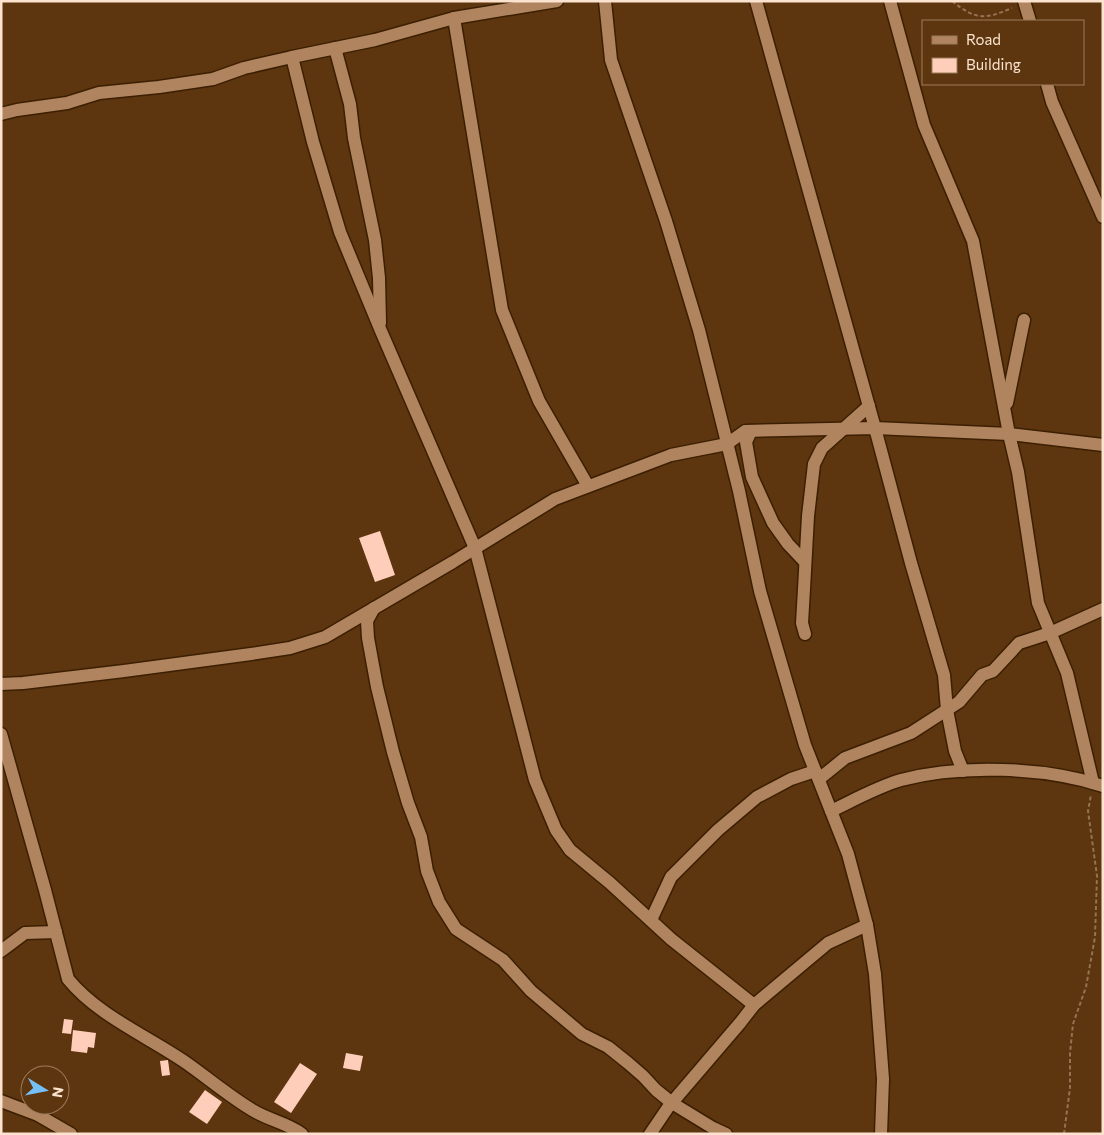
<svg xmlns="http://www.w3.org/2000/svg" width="1104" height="1135" font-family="Commissioner,sans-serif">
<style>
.building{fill:#fecebb}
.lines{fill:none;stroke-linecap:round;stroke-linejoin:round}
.minor-casing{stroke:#3c1f02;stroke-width:15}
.path{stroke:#947252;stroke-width:2;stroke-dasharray:4 2.5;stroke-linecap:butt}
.minor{stroke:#b0845e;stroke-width:12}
</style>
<rect width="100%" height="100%" fill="#5d360f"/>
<!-- building -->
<g class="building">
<polygon points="380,531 395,575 375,582 359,538"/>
<polygon points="64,1019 73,1020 71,1034 62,1033"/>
<polygon points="73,1030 96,1033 94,1048 88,1047 87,1053 71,1051"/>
<polygon points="346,1053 363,1056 360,1071 343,1068"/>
<polygon points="168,1060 170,1075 162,1076 160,1061"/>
<polygon points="300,1063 317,1074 291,1113 274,1102"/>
<polygon points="205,1090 222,1102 207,1124 189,1112"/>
</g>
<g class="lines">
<defs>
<g id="minor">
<polyline points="557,1 454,18 375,40 292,57 313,142 340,232 381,331 475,548 535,780 556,830 570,850 610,883 671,939 754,1005"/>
<polyline points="605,1 611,60 666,221 699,330 739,491 760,591 805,745 848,854 867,925 875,974 883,1079 881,1134"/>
<polyline points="756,1 875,428 911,563 944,675 947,710 955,751 963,771"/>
<polyline points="890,1 924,125 973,241 1009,434 1018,472 1038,603 1067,673 1093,783"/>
<polyline points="1024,1 1030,21"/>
<polyline points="454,18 502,310 539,401 588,486"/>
<polyline points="335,48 350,104 354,138 375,240 379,278 380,323"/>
<polyline points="1047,84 1052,102 1103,217"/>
<polyline points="1,114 17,110 67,103 99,93 159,87 213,79 244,68 292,57"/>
<polyline points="1007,403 1024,320"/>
<polyline points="751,431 746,442 752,477 773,523 788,544 805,562"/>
<polyline points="374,608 367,621 368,638 377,687 393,752 408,803 421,837 427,871 439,902 456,929 503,960 531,991 582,1034 608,1047 628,1063 643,1076 656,1090 672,1103 713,1128 726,1134"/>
<polyline points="805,634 802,623 804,589 808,516 814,464 822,448 869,406"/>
<polyline points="1,684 23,683 124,671 251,654 290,648 325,637 453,562 555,499 671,455 727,444 745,431 875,428 1009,434 1103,445"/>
<path d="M1 734 45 890 68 979C97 1015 147 1036 185 1062 208 1078 230 1097 254 1111 269 1120 287 1123 302 1134"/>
<polyline points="819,779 845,758 911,733 959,702 982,675 993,671 1019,643 1050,633 1103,609"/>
<path d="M831 811C854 800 877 787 901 780 960 764 1045 767 1103 786"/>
<polyline points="651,920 671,877 718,830 757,797 791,779 815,771"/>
<polyline points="1,951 25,933 56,932"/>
<polyline points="1,1101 38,1115 71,1134"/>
<polyline points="650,1134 669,1106 740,1023 754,1005 828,943 867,925"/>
</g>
</defs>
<!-- minor casing -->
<use href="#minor" class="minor-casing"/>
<!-- path -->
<g class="path">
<path d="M952 1C976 20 984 20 1012 8"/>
<polyline points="1064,1134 1070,1088 1070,1053 1073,1024 1086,987 1095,937 1097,876 1088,811 1091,795"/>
</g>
<!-- minor -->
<use href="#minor" class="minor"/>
</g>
<!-- border -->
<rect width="1104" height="1135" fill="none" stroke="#fbe3cf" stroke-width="5"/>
<!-- legend -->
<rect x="922" y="20" width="162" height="65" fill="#5d360f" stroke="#9c7b5c"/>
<rect x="932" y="36" width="25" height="8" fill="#b0845e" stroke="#9c7b5c"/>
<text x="966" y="45" font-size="15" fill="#fbe3cf">Road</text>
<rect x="932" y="58" width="25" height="15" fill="#fecebb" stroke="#9c7b5c"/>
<text x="966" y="70" font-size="15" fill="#fbe3cf">Building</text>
<!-- north arrow -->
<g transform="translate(45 1090) rotate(100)"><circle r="24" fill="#5d360f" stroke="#9c7b5c"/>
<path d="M0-4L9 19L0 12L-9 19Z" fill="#76c0f7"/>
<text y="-8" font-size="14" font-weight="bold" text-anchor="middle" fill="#fbe3cf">N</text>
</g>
</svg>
